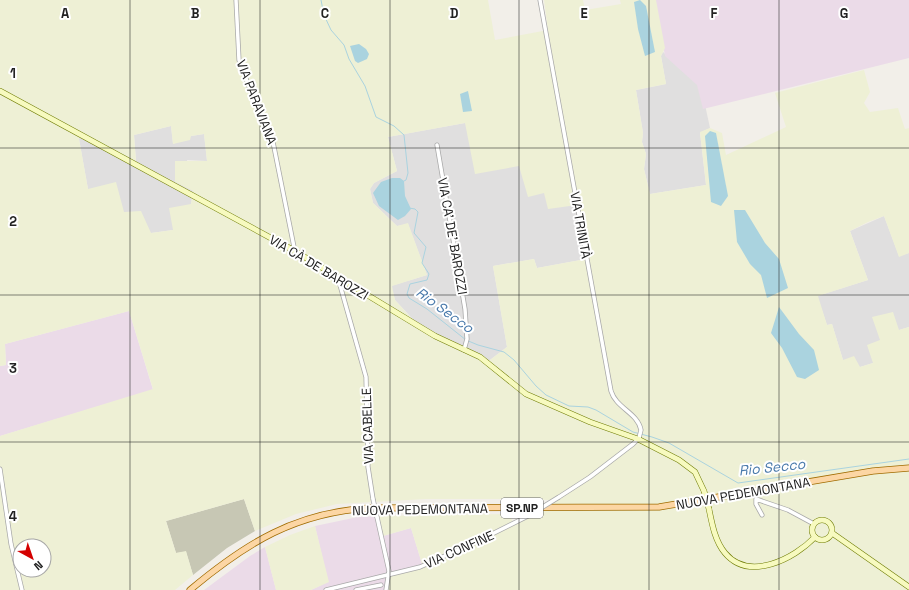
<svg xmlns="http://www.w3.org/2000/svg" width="909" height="590" font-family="'Space Grotesk',sans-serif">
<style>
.residential{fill:#e0dfdf}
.industrial{fill:#ebdbe8}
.construction{fill:#c7c7b4}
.farmland{fill:#eef0d5;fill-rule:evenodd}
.water{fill:#aad3df}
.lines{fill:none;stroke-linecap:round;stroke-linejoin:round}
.stream{stroke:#aad3df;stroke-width:1}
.street-casing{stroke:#a9a9a9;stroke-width:5}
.secondary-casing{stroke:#707d05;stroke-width:6}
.primary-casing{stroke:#a06b00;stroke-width:7}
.street{stroke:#fff;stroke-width:3.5}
.secondary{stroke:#f7fabf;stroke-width:5}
.primary{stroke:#fcd6a4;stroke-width:5.5}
.street-bridge-casing{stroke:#a9a9a9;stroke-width:5;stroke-linecap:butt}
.secondary-bridge-casing{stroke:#707d05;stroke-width:6;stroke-linecap:butt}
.street-bridge{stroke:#fff;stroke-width:3.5}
.secondary-bridge{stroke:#f7fabf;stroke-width:5}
.grid{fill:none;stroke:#222;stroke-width:1;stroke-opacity:0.55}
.labels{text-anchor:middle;stroke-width:4;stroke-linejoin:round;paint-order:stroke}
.shield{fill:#fff;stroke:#646464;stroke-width:1}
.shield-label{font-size:12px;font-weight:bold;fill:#222}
.street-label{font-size:13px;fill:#222;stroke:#fff}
.water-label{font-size:14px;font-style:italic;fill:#4a7aab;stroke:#fff}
.grid-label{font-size:13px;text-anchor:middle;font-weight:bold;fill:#222;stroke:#fff;stroke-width:4;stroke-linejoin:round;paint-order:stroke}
</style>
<rect width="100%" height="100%" fill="#f2efe9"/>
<!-- residential -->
<g class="residential">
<polygon points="663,52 701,86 710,128 700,133 706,185 650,194 644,169 646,154 642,142 643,133 636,90 666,84 661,56"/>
<polygon points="465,123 519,165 545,193 569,206 577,205 586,259 537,268 534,259 493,266 507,347 486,363 423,330 395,300 391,286 427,275 408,224 397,226 373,203 370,189 374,183 397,171 388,137"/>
<polygon points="171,126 173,144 191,136 204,134 207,161 187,160 193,191 191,204 173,230 151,233 123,212 88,189 79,139 83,133 136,161 134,135"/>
<polygon points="884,216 899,256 909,253 909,327 899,330 880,340 873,363 860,367 843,360 832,324 827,325 817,296 868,280 850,231"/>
</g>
<!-- industrial -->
<g class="industrial">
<polygon points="655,0 909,0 909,58 703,109 697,85 665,56"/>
<polygon points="129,311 153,390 0,436 0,366 6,365 5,344"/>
<polygon points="379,516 383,536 411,528 423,567 386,590 311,590 328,582 315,526 358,517"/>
<polygon points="265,547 276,590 204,590 250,556"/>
</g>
<!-- construction -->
<polygon class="construction" points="244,499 255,531 227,548 193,575 186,552 176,553 166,521"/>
<!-- farmland -->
<g class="farmland">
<path d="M0 0H488L495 40 548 30 544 0H583L585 10 621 4 620 0H656L665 48 661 56 666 84 636 90 643 133 642 142 646 154 644 169 650 194 706 185 700 132 710 128 722 133 726 155 786 127 775 93 864 70 870 92 864 103 870 112 898 108 905 129 909 128V253L899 257 884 216 868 222 850 231 868 280 818 296 827 325 832 324 843 360 854 356 860 367 873 363 867 345 880 340 872 317 893 312 899 330 909 327V590H386L387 575 423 567 411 528 383 536 379 516 509 514 514 524 552 500 501 499H426L337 504 296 514 255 531 244 499 166 521 176 553 186 551 193 575 175 590H0V436L153 389 129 311 5 344 6 365 0 366ZM465 123 475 174 519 166 528 197 544 193 548 209 577 205 586 259 537 268 534 259 493 266 507 347 486 363 423 331 395 300 392 286 427 275 408 223 397 226 373 203 370 189 374 183 397 171 388 137ZM171 126 173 144 190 140 191 136 204 134 207 161H175V182L193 191 191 204 169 208 173 230 151 233 141 211 124 212 116 182 88 189 79 139 83 134 136 161 134 135ZM20 546H44V570H20Z"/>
<polygon points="315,526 329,582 311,590 276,590 265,547 290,535"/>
</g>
<!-- water -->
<g class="water">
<polygon points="640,0 646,6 655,52 645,56 638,29 634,2"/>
<polygon points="359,44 366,49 369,54 367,59 358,63 355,61 350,46"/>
<polygon points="468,91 472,111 463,112 460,94"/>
<polygon points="710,131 716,133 728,196 721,206 711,202 705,136"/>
<polygon points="392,178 400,178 404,181 405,196 411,209 405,216 398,220 379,206 373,193 381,182"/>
<polygon points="734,210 745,210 765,243 779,259 788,288 767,298 761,275 750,264 737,242"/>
<polygon points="779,307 799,334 814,350 819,370 805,379 797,377 782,348 771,333"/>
</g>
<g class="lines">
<!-- stream -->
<g class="stream">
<polyline points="321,0 324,15 331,30 344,45 349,59 365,86 376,117 394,126 404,135 408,173 406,180 404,181"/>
<polyline points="409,208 415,209 418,212 414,233 426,247 422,263 429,274 427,280 410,284 407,294 409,298 427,309 466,340 478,345 504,352 514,360 536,386 546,395 569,406 588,407 596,410 633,432 652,437 669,443 738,483 909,459"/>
</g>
<defs>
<g id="street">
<polyline points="236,0 239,60 251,92 272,137 294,247 293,250"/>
<path d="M540 0 611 391C616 408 638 413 641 430L639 438 633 444 590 477 559 497"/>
<polyline points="437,145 465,309 467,339 464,350"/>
<polyline points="338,278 366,377 368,467 373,499"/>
<polyline points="0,469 11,544 22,590"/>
<polyline points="762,515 756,504 756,499 788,510 814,524"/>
<polyline points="377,517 389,571 386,590"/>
<polyline points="326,590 420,567 476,542 528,516"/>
<polyline points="356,590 381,585"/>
</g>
<g id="secondary">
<polyline points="0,91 293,250 435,336 480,357 526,394 590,422 638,439 679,460 695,472 704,491"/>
<path d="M709 509C712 524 715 541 725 553 749 582 794 559 815 537"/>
<circle cx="822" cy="530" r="10"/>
<polyline points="832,533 909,587"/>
</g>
<path id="primary" d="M190 590C246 543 296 512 371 508L659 507 873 471 909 468"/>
</defs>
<!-- street casing -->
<use href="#street" class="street-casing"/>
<!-- secondary casing -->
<use href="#secondary" class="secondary-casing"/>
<!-- primary casing -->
<use href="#primary" class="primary-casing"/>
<!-- street -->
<use href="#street" class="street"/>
<!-- secondary -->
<use href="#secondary" class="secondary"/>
<!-- primary -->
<use href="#primary" class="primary"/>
<defs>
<g id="street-bridge">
<polyline points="373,499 377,517"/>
<polyline points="528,516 559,497"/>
</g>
<polyline id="secondary-bridge" points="704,491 709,509"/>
</defs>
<!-- street-bridge casing -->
<use href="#street-bridge" class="street-bridge-casing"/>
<!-- secondary-bridge casing -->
<use href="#secondary-bridge" class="secondary-bridge-casing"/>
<!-- street-bridge -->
<use href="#street-bridge" class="street-bridge"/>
<!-- secondary-bridge -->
<use href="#secondary-bridge" class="secondary-bridge"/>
</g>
<!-- grid -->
<path class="grid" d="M130 0V590M260 0V590M390 0V590M519 0V590M649 0V590M779 0V590M0 148H909M0 295H909M0 442H909"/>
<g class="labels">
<!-- shield labels -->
<rect class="shield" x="501" y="498" width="42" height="20" rx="3"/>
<g class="shield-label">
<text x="522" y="512">SP.NP</text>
</g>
<!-- street labels -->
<g class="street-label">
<text transform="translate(257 102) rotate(69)" y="5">VIA PARAVIANA</text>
<text transform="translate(581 225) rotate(80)" y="5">VIA TRINITÀ</text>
<text transform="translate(453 236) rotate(80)" y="5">VIA CA' DE' BAROZZI</text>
<text transform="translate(319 267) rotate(31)" y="5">VIA CÀ DE BAROZZI</text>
<text transform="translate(367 426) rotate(-92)" y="5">VIA CABELLE</text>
<text transform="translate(743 493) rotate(-10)" y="5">NUOVA PEDEMONTANA</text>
<text transform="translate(420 509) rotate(-1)" y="5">NUOVA PEDEMONTANA</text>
<text transform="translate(459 549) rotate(-24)" y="5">VIA CONFINE</text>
</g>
<!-- water labels -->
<g class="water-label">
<text transform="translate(445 310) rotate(36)" y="5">Rio Secco</text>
<text transform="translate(772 467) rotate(-6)" y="5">Rio Secco</text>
</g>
</g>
<g class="grid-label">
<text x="65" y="18">A</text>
<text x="195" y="18">B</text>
<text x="325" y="18">C</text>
<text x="454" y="18">D</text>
<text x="584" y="18">E</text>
<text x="714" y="18">F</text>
<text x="844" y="18">G</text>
<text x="13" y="78">1</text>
<text x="13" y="226">2</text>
<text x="13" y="373">3</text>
<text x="13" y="521">4</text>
</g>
<!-- north arrow -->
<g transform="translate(32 558) rotate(140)"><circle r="19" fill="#ffffff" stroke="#a7a7a7"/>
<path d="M0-3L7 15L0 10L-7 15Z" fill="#d40000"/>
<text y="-6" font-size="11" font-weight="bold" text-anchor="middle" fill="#222222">N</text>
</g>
</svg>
